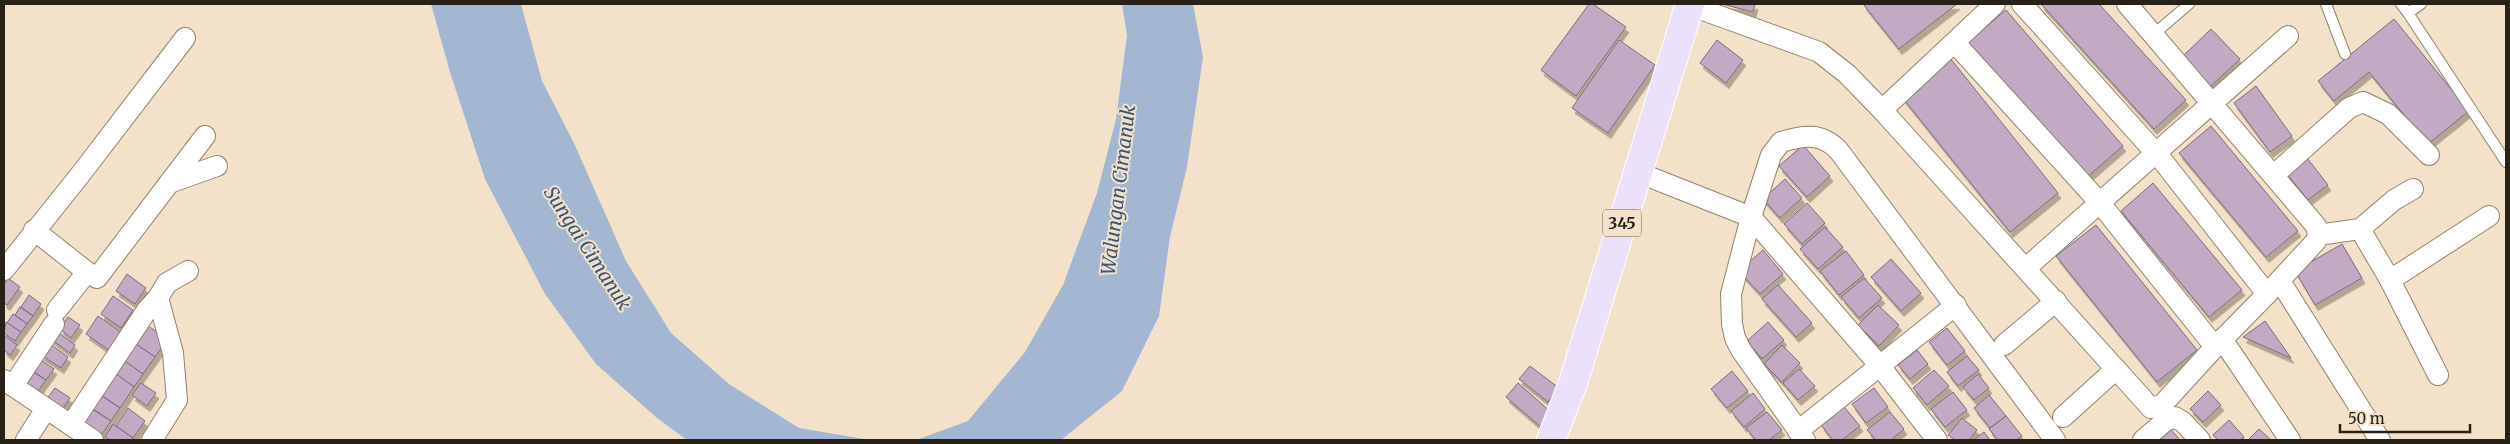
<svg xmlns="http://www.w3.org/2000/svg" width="2510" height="444" font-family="Merriweather,serif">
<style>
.water{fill:#a3b7d3}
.building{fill:#c2a9c4;stroke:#7c6a7d;filter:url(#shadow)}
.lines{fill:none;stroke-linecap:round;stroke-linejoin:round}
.service-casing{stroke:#91836c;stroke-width:12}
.minor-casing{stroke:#91836c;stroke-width:22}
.primary-casing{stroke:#fff;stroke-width:30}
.service{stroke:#fff;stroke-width:10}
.minor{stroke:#fff;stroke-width:20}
.primary{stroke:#ece1fa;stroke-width:28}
.labels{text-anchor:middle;stroke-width:4;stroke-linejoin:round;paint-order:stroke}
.shield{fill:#f3e2c9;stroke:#645b4d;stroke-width:1}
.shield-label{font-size:16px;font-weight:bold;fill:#272118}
.water-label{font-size:19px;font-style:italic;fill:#36547c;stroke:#f3e2c9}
</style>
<defs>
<filter id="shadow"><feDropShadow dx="3" dy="5.5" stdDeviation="0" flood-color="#0004"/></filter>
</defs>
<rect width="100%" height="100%" fill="#f3e2c9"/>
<!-- water -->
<g class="water">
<polygon points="431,4 521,4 542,81 574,143 626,261 671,333 729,384 799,428 870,440 687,440 657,418 596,364 545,294 485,179 450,72"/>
<polygon points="1122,4 1193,4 1203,57 1187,167 1170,237 1159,316 1122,391 1061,440 916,440 968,421 1025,352 1063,285 1097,193 1116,119 1127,35"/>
</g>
<!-- building -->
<g class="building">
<polygon points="1589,4 1593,4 1626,27 1576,96 1541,70"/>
<polygon points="1722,4 1755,4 1753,12"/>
<polygon points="1863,4 1957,4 1899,49"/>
<polygon points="2041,4 2099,4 2186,100 2154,129"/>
<polygon points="2006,10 2123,146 2085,179 1967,43"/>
<polygon points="2394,19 2469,111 2428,144 2369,72 2334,101 2318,81"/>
<polygon points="2211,29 2240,59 2209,88 2181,58"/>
<polygon points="1619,40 1655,65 1608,133 1572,108"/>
<polygon points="1717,40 1743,60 1726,83 1700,63"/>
<polygon points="1950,58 2058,193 2010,232 1902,97"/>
<polygon points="2256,86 2292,136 2270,152 2234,103"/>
<polygon points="2211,126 2298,231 2266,257 2179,153"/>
<polygon points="1803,145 1830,176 1807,197 1779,166"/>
<polygon points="2307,158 2328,185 2308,200 2287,174"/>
<polygon points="1785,179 1802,198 1780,218 1763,199"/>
<polygon points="2153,183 2242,290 2209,317 2121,211"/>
<polygon points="1807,203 1825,223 1802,244 1784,224"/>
<polygon points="2096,225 2197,350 2157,382 2056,256"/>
<polygon points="1825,227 1843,247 1818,269 1800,249"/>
<polygon points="2342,244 2362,278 2315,305 2295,271"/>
<polygon points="1763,250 1783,274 1760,294 1739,271"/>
<polygon points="1846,251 1864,275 1839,295 1820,271"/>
<polygon points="1891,259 1921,293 1901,311 1871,277"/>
<polygon points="127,274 146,288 135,304 116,291"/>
<polygon points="8,278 20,287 7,305 4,303 4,284"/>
<polygon points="1864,278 1882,298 1859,318 1841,297"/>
<polygon points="1778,285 1812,323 1796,337 1762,299"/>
<polygon points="29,295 41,304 33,316 21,307"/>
<polygon points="113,296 133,310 121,328 101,314"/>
<polygon points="1878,305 1899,325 1879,346 1858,325"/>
<polygon points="20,307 33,316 27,324 15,315"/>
<polygon points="13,314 27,324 21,332 7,323"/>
<polygon points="98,316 122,333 110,351 86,334"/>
<polygon points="68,317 80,325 71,338 60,329"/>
<polygon points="2265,321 2291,358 2243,337"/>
<polygon points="6,322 21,332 15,341 4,333"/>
<polygon points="1768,322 1784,340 1762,359 1747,341"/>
<polygon points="145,324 168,339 155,357 133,342"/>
<polygon points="1947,328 1965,351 1947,365 1929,342"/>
<polygon points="56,331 75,345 70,353 51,339"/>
<polygon points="4,335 17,345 10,355 4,350"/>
<polygon points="133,342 155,357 143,374 121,359"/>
<polygon points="49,343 68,357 61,368 41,355"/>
<polygon points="1782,345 1800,363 1782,382 1764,364"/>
<polygon points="1917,350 1928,364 1910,379 1898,365"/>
<polygon points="1967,356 1979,370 1958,386 1947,372"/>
<polygon points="39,359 54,369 46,380 31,370"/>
<polygon points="123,360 143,374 134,387 114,373"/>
<polygon points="1530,366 1559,388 1548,402 1519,379"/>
<polygon points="1799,369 1815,386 1798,400 1783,383"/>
<polygon points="1934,370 1949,386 1927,405 1913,388"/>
<polygon points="32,371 46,380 36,394 23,385"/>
<polygon points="1732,371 1748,391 1727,408 1711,389"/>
<polygon points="115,373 134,387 120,408 100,394"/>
<polygon points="1978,374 1989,388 1974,400 1963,387"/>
<polygon points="141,383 156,393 147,406 132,395"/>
<polygon points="1518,383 1552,413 1541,427 1506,397"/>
<polygon points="55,388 70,398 62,410 46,400"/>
<polygon points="1874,388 1888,407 1866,423 1852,404"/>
<polygon points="2208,391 2221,405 2203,422 2190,409"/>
<polygon points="1953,392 1967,410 1945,427 1931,409"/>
<polygon points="1753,393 1765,409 1744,427 1731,411"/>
<polygon points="99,394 120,408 111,421 90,407"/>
<polygon points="1989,395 2006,416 1990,428 1974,408"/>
<polygon points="1844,407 1860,426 1842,440 1833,440 1821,425"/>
<polygon points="128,408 145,421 133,438 116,426"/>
<polygon points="92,409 111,421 102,434 83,422"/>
<polygon points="1767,412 1782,430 1769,440 1756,440 1746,428"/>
<polygon points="1890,412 1904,429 1891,440 1876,440 1867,430"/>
<polygon points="2006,416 2022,436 2016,440 1998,440 1989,429"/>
<polygon points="1962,418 1977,430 1969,440 1955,440 1948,435"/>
<polygon points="2229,420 2244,437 2240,440 2218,440 2213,435"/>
<polygon points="113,424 133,438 132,440 110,440 105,437"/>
<polygon points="2168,426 2180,440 2153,440"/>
<polygon points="2259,429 2271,440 2248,440"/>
<polygon points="1984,432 1990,440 1973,440"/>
</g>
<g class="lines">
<defs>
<g id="service">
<polyline points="2326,4 2345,54"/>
<polyline points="2401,4 2408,13 2421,4"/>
<polyline points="2408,13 2506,162"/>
<polyline points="2154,34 2189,4"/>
</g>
<g id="minor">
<polyline points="2022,4 2162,160 2267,294 2316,241 2318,235 2316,226 2127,4"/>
<polyline points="1689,5 1819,52 1847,74 1882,110 2151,408 2162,405 2215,347 2267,294"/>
<polyline points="1955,43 2100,203 2215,347"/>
<polyline points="1882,110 1995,4"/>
<polyline points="1637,172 1751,217 1880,366 1937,440"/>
<polyline points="2274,175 2349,108 2363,102 2388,114 2429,155"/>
<polyline points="169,183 217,166"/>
<polyline points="2360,229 2390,280 2438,375"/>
<polyline points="34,230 87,272 57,310"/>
<polyline points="2318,235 2360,229 2394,200 2413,189"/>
<polyline points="2026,268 2288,36"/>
<polyline points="4,270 80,175 185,38"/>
<polyline points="87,272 97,278 205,136"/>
<polyline points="2390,280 2489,216"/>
<polyline points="2280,281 2380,440"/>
<polyline points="158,298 167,283 188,271"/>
<polyline points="2222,339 2290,440"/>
<polyline points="2004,345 2056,301"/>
<polyline points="4,380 93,440"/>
<polyline points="13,386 54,324"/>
<polyline points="2063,417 2116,369"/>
<polyline points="71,425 147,310 158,298 173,353 177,400 152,440"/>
<polyline points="1798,431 1956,305"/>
<polyline points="26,440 46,409"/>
<path d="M1805 440 1741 350 1735 338 1732 324 1731 294 1751 217 1771 155 1781 142C1803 135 1822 132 1839 151L2055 440"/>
<polyline points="2143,440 2164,422 2175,417 2183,422 2200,440"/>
</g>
<polyline id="primary" points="1551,440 1573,383 1690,4"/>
</defs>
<!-- service casing -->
<use href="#service" class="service-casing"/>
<!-- minor casing -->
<use href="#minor" class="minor-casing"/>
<!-- primary casing -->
<use href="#primary" class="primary-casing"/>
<!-- service -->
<use href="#service" class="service"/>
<!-- minor -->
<use href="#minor" class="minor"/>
<!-- primary -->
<use href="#primary" class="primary"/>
</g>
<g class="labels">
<!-- shield labels -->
<rect class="shield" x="1603" y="209.5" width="38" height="27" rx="4"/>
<g class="shield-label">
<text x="1622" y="229">345</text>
</g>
<!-- water labels -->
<g class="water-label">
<text transform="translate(1118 190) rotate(-83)" y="7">Walungan Cimanuk</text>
<text transform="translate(588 248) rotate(57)" y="7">Sungai Cimanuk</text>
</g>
</g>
<!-- border -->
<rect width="2510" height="444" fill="none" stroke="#272118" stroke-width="10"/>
<!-- scale -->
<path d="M2340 424v8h130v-8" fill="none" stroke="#272118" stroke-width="2.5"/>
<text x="2348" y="424" font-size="15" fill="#272118" stroke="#f3e2c9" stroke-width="4" paint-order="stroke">50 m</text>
</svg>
